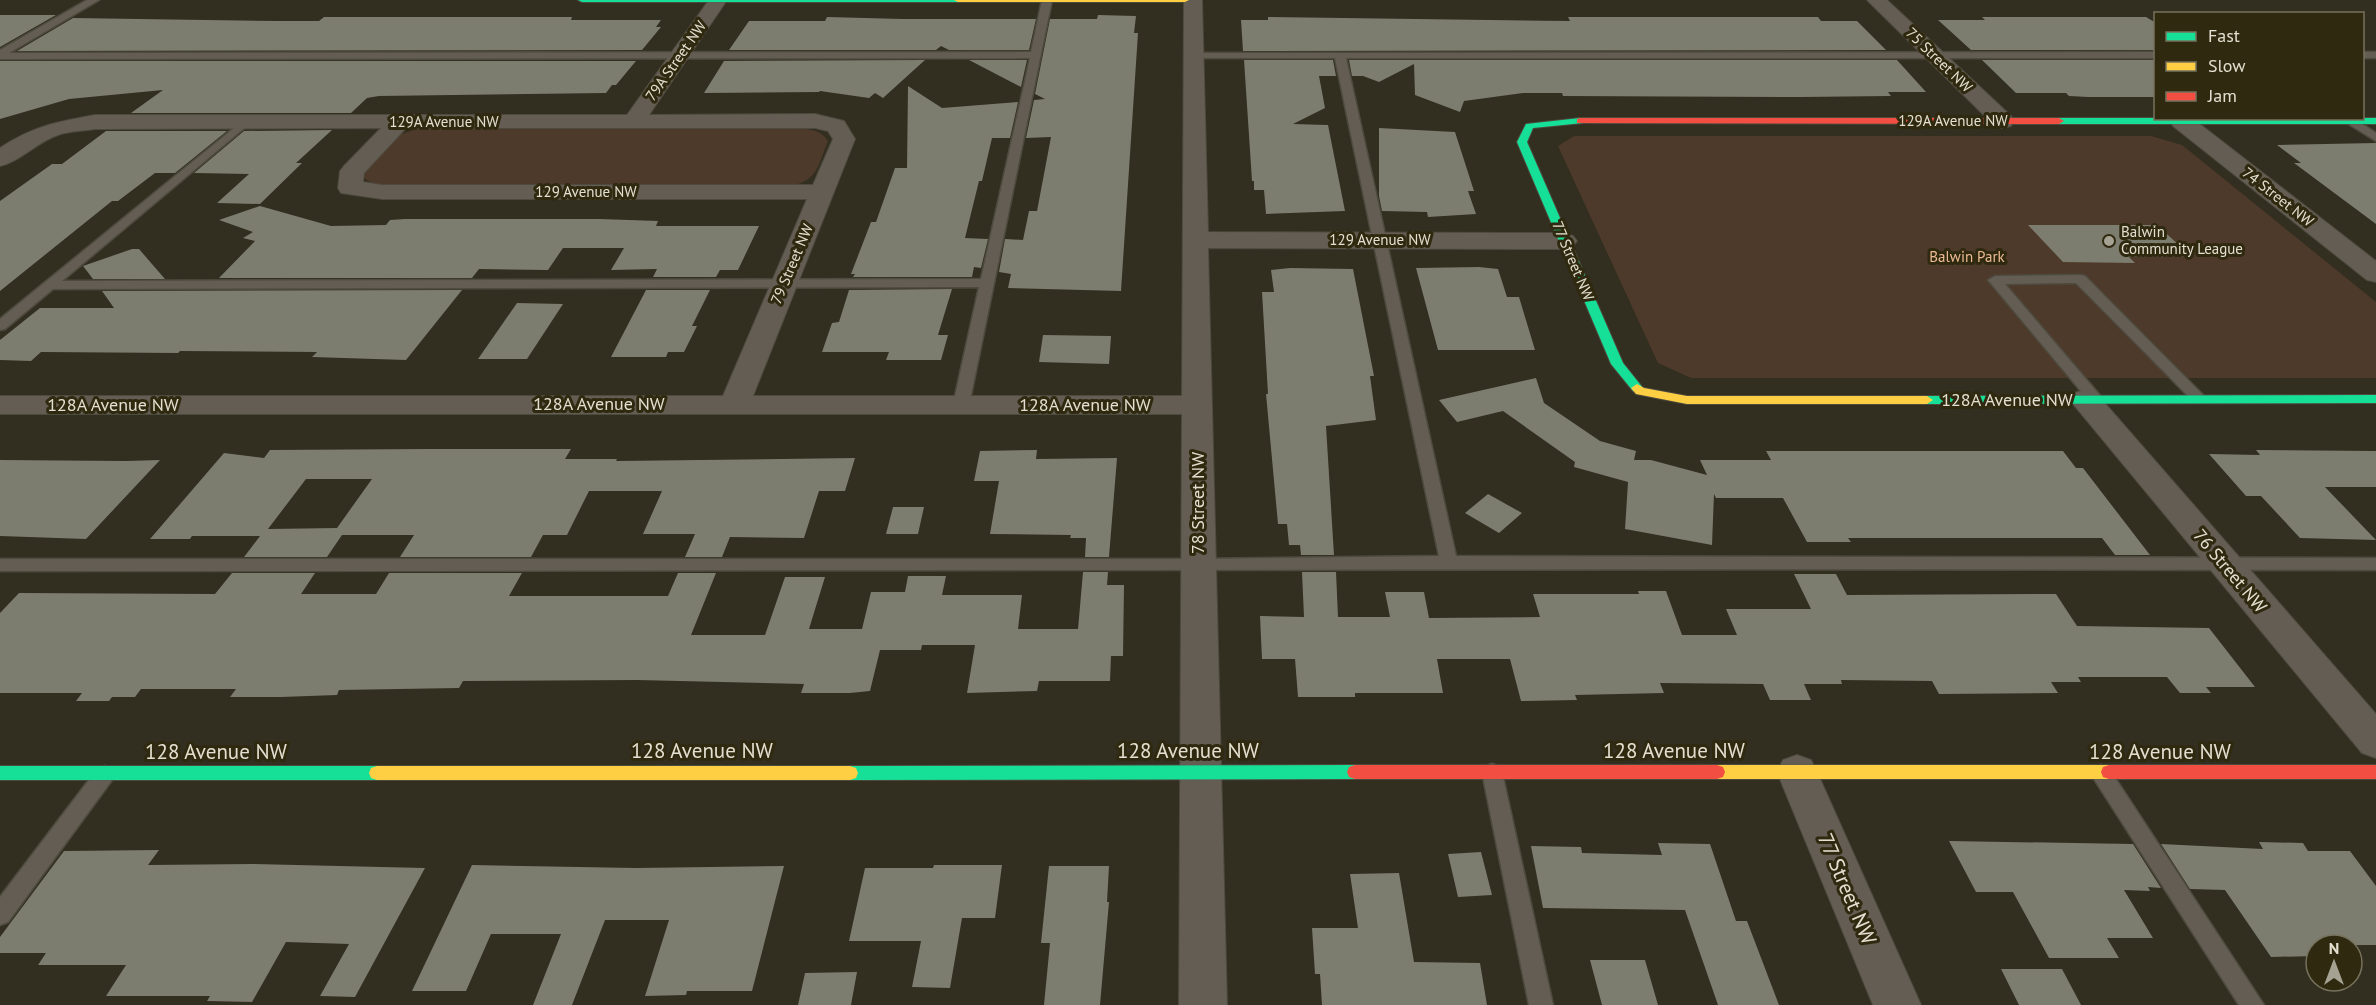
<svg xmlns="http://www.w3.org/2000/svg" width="2376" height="1005" font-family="'PT Sans',sans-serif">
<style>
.green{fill:#4e3a2a}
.building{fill:#7c7c6f;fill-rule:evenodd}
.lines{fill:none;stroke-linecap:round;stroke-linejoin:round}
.lane-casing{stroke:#4d4a3e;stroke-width:3}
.street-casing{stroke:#4d4a3e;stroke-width:2}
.fast-casing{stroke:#4d4a3e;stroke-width:2}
.slow-casing{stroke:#4d4a3e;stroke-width:2}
.jam-casing{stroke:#4d4a3e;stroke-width:2}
.lane{fill:#635d53;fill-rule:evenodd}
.street{fill:#635d53;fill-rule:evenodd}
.fast{fill:#16e098;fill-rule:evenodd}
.slow{fill:#ffcf43;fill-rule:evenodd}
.jam{fill:#f24e42;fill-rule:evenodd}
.poi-dot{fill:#a5a293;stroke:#2f290f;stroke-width:2}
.labels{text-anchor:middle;stroke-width:6;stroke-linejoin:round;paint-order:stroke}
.far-street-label{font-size:15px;fill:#e3e0d1;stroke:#2f290f}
.far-poi-label{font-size:15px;fill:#e3e0d1;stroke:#2f290f;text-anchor:start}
.far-park-label{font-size:15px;fill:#eebb95;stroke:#2f290f}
.street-label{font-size:18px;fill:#e3e0d1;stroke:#2f290f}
.near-street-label{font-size:21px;fill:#e3e0d1;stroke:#2f290f}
</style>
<rect width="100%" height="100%" fill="#322e20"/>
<!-- green -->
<g class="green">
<path d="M420 128H798C810 129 821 130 828 141 817 167 819 180 788 187L387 186 374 185 363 177V170L398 135Z"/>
<polygon points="1574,136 2151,136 2182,145 2376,302 2376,378 1691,378 1658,363 1558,146"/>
</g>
<!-- building -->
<g class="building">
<polygon points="0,15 56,15 0,47"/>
<polygon points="1098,15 1136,16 1134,33 1138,33 1121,291 1008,288 1011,274 999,272 1005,239 1023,240 1029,211 1037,211 1051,137 1026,138 1034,100 1045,99 1035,94 1050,19 1097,19"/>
<polygon points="324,17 572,17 571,20 661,20 656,27 661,27 642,50 17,51 73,18 279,21 319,21"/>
<polygon points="827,17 903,19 1036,19 1029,50 949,50 941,46 936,50 729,50 749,21 825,21"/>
<polygon points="1268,17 1570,21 1568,17 1818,17 1821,21 1857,21 1886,50 1243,51 1241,20 1268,20"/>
<polygon points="1982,17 2146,17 2156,23 2156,50 1971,50 1938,20 1985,20"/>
<polygon points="925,60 883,98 875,93 869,98 820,91 819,92 704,93 724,61"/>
<polygon points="969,60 1027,60 1021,87"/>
<polygon points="1244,60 1333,60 1336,76 1319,76 1325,108 1293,124 1328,125 1345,211 1266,214 1264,190 1254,190 1254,181 1252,181"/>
<polygon points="1349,60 1897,60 1926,92 1888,92 1891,96 1802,97 1563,96 1562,93 1523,93 1464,101 1460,112 1415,95 1414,64 1379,82 1363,76 1352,76"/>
<polygon points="1982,60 2156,60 2156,97 2088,97 2069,96 2066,93 2016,93"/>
<polygon points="0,61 636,61 616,85 612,85 606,93 379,96 367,98 351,113 131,113 163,90 69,99 0,119"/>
<polygon points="908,86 942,108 1018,102 1010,138 992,138 982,181 979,181 965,238 988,239 981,268 974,267 972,277 853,277 855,274 851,274 871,222 876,222 895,168 907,168"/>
<polygon points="1379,128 1455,132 1474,191 1468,191 1476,214 1428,217 1427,212 1382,211 1379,196"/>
<polygon points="332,130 296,163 302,163 260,204 217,203 249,174 194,173 244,131"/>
<polygon points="106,131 227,131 175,173 155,173 118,201 112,201 0,291 0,201 52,164 62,164"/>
<polygon points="2376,143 2376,224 2294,163 2301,163 2277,145"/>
<polygon points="260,206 331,226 386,225 390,220 405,219 600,219 658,221 656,226 759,226 738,270 720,270 716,277 653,277 657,269 611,270 624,248 563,248 548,270 479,269 472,278 219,278 255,241 243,238 253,232 219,220"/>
<polygon points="2028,225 2157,225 2192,257 2129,257 2135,263 2063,262"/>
<polygon points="132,249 139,249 165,279 93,279 83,266"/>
<polygon points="1479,267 1498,269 1507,297 1519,297 1535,350 1438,350 1416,268"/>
<polygon points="1290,268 1353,269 1374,376 1370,376 1376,420 1326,426 1334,555 1301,555 1300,545 1289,545 1287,524 1278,524 1266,394 1268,394 1262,292 1274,292 1271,270"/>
<polygon points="952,289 938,335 948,335 941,360 886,360 889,352 822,352 832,323 839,322 849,290"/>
<polygon points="462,290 406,360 312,357 317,352 180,351 178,353 41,352 31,361 0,360 0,340 40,308 114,308 102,291"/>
<polygon points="646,290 710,290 692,326 697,326 684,352 668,352 666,357 611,357"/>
<polygon points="517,303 563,304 527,359 478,359"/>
<polygon points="1043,335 1111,336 1109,364 1039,362"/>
<polygon points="1536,378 1544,403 1600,441 1636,451 1634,460 1651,460 1707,475 1700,460 1771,460 1766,451 2063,451 2076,468 2083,468 2150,555 2115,555 2102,538 1848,538 1851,542 1807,542 1783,498 1716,498 1714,494 1712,545 1625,529 1628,482 1574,467 1575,462 1503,411 1457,422 1439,400"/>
<path d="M428 449H571L565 459H617L616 461 855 458 845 491H819L804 538 730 537 722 557H685L695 534H643L662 491H589L567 535H543L531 557H400L414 535H342L327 557H244L260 536H192L190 539H150L224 453 264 458 270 450ZM306 479H372L337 528 268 529Z"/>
<polygon points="1037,450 1036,459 1117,458 1109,557 1085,557 1086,538 1070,538 1071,535 990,534 999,481 974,481 980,451"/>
<polygon points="2256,450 2376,451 2376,487 2325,487 2376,540 2300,538 2261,496 2246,496 2209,454 2260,455"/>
<polygon points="0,460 126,461 160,460 86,539 0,536"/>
<polygon points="1488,494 1522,513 1499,533 1465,513"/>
<polygon points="893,507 924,507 918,534 886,534"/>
<polygon points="1083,572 1108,572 1107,585 1124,585 1123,656 1111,656 1110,681 1039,681 1037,691 967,693 975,645 922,645 921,650 880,650 870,691 850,693 801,693 804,684 637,680 463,681 459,688 339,690 337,695 281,697 230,697 236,689 141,689 135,697 112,697 109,701 76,701 82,693 0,693 0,613 19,593 215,594 232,573 315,573 301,594 376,594 389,573 522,573 509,596 668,596 678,573 716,573 691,635 765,635 785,577 825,577 809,629 862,629 871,592 905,592 908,576 946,576 942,595 1022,595 1018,629 1078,629"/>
<polygon points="1302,572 1336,572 1338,617 1390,617 1385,592 1424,592 1429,618 1540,617 1533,594 1639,594 1638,591 1666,591 1682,635 1737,635 1726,609 1811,609 1794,574 1836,574 1847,595 2056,594 2077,626 2209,628 2255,687 2206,687 2211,693 2180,693 2167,677 2078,677 2081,682 2051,682 2058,693 1939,694 1932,681 1841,680 1842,684 1804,684 1811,700 1770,700 1763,684 1660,683 1664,693 1575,695 1577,700 1521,701 1510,659 1437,659 1443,693 1355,693 1355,697 1298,697 1295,659 1262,659 1260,616 1304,617"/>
<polygon points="1949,841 2133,844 2161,888 2148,887 2150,891 2124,890 2153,938 2107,938 2119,958 2049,958 2013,892 1976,892"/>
<polygon points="2259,842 2303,843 2308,851 2350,851 2376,886 2376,945 2316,945 2316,956 2271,957 2225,890 2190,889 2161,844 2263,849"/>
<polygon points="1658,843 1710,844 1736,921 1747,921 1779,1005 1718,1005 1685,910 1543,908 1531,846 1581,847 1582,853 1662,855"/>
<polygon points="159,850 148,865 252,864 425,868 355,997 320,996 349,944 286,942 252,1002 207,1001 210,996 106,996 126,965 38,965 46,953 0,953 0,937 64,851"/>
<polygon points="1481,852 1492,895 1458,897 1448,854"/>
<polygon points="472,865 636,868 784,866 752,991 687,991 686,995 645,996 669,920 605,920 572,1005 533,1005 561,934 491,934 466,991 412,991"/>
<polygon points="934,865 1002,865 995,918 962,918 950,988 912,987 921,941 849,941 865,868 933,868"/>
<polygon points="1049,866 1109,866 1107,902 1109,902 1100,1005 1044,1005 1050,943 1041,943"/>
<polygon points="1399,873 1414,962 1480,963 1487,1005 1322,1005 1320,974 1315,974 1312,928 1358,928 1350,874"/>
<polygon points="1590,960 1645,960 1658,1005 1602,1005"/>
<polygon points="2001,969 2062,969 2081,1005 2019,1005"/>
<polygon points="857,972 851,1005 798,1005 805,973"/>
</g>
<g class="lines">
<defs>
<g id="lane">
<polygon points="87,0 99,0 9,53 1031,52 1042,0 1052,0 969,405 961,410 953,405 979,287 53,289 5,329 0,330 0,319 245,119 249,120 249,124 62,281 981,279 1030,58 0,59 0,50"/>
<path d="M2156 52V58H1346L1456 556 2376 558V570C1584 568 792 571 0 571V559H1198L1439 556 1335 58H1193L1189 57V53Z"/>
<rect x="2362" y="52" width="14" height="6"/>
<polygon points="2347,119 2355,119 2376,133 2376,141 2347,123"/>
<polygon points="2080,275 2085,276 2204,396 2207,399 2204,402 2194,402 2076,283 2005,284 2103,399 2095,404 2090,402 1988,280 1995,276"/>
<polygon points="1492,764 1499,766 1502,772 1553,1005 1529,1005 1482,772 1485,766"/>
<polygon points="2101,765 2108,767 2264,1005 2239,1005 2094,779 2091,773 2094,767"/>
<polygon points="105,766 112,768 115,774 112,780 8,922 0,925 0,897 98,768"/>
</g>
<g id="street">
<path d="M709 0H727L649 115 815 114 844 121 855 139 753 396H1182L1184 0H1202L1208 232 1564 233 1573 236 1577 241 1573 246 1564 249 1208 248 1227 1005H1179L1182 414H0V396H723L807 199H382L341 193 338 188 340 171 344 166 381 128 95 129C83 131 69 131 58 135 37 142 21 161 0 166V148C33 126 57 122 95 115H627ZM406 128H815L828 131 833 139 813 185H382L363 182 364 173Z"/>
<polygon points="1867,0 1887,0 2011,116 2014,121 2011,126 2003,128 1995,126"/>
<polygon points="2172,118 2192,118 2376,261 2376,282 2367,280 2173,126 2170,121"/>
<polygon points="2085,390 2096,393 2376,714 2376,758 2362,753 2074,405 2070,399 2074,393"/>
<polygon points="1797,755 1811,760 1817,772 1921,1005 1873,1005 1777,772 1783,760"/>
</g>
<g id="fast">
<polygon points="578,0 962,0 958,2 582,2"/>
<polygon points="1580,118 1583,119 1583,123 1533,128 1527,142 1623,363 1643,388 1637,392 1633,391 1611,364 1517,142 1526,124"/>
<polygon points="2376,118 2376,124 2059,124 2054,121 2059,118"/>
<polygon points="2376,395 2376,403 1927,404 1921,400 1927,396"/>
<polygon points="1355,765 1361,767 1363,772 1361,777 1355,779 850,780 844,778 842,773 844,768 850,766"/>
<polygon points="0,766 377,766 383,768 385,773 383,778 377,780 0,780"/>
</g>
<g id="slow">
<polygon points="954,0 1189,0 1185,2 958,2"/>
<polygon points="1637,384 1644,388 1687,396 1927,396 1933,400 1927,404 1687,404 1636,394 1631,388"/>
<polygon points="1717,765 2109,765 2115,767 2117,772 2115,777 2109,779 1717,779 1711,777 1709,772 1711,767"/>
<polygon points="377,766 850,766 856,768 858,773 856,778 850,780 377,780 371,778 369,773 371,768"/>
</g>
<g id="jam">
<polygon points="1580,118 2059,118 2064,121 2059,124 1577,123 1577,119"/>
<polygon points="1355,765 1717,765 1723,767 1725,772 1723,777 1717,779 1355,779 1349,777 1347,772 1349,767"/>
<polygon points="2109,765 2376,765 2376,779 2109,779 2103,777 2101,772 2103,767"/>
</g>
</defs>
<!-- lane casing -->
<use href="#lane" class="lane-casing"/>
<!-- street casing -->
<use href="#street" class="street-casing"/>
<!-- fast casing -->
<use href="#fast" class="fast-casing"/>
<!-- slow casing -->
<use href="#slow" class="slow-casing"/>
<!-- jam casing -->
<use href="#jam" class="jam-casing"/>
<!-- lane -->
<use href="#lane" class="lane"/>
<!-- street -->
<use href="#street" class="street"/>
<!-- fast -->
<use href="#fast" class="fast"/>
<!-- slow -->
<use href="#slow" class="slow"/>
<!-- jam -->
<use href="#jam" class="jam"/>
</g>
<!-- markers -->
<circle class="poi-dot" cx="2109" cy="241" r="6"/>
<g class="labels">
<!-- far-street labels -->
<g class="far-street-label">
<text transform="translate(1939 60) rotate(44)" y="5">75 Street NW</text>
<text transform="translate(676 61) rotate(-55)" y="5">79A Street NW</text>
<text x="1953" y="126">129A Avenue NW</text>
<text x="444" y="127">129A Avenue NW</text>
<text x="586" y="197">129 Avenue NW</text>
<text transform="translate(2278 197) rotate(38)" y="5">74 Street NW</text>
<text x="1380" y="245">129 Avenue NW</text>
<text transform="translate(1573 261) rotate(67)" y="5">77 Street NW</text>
<text transform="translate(792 264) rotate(-67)" y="5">79 Street NW</text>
</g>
<!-- far-poi labels -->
<g class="far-poi-label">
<text x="2121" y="237">Balwin<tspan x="2121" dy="17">Community League</tspan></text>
</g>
<!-- far-park labels -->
<g class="far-park-label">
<text x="1967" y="262">Balwin Park</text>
</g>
<!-- street labels -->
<g class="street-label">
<text x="2007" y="406">128A Avenue NW</text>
<text x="599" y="410">128A Avenue NW</text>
<text x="113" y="411">128A Avenue NW</text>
<text x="1085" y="411">128A Avenue NW</text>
<text transform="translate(1198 503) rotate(-90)" y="6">78 Street NW</text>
<text transform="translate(2230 571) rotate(50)" y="6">76 Street NW</text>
</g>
<!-- near-street labels -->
<g class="near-street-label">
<text x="702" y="758">128 Avenue NW</text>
<text x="1188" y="758">128 Avenue NW</text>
<text x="1674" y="758">128 Avenue NW</text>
<text x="216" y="759">128 Avenue NW</text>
<text x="2160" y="759">128 Avenue NW</text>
<text transform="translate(1847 889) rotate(67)" y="7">77 Street NW</text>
</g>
</g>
<!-- legend -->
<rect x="2154" y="12" width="210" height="108" fill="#2f290f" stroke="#77725d" stroke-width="1.5"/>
<rect x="2166" y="32" width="30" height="9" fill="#16e098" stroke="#77725d" stroke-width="1.5"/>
<text x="2208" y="42" font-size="18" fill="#e3e0d1">Fast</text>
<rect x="2166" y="62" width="30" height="9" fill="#ffcf43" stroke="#77725d" stroke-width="1.5"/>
<text x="2208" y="72" font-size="18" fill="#e3e0d1">Slow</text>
<rect x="2166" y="92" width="30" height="9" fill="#f24e42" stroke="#77725d" stroke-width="1.5"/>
<text x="2208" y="102" font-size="18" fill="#e3e0d1">Jam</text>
<!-- north arrow -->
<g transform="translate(2334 963)"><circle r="28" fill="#2f290f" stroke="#77725d" stroke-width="1.5"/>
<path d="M0-4.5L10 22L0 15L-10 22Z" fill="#a5a293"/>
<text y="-9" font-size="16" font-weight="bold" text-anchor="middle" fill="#e3e0d1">N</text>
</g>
</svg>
